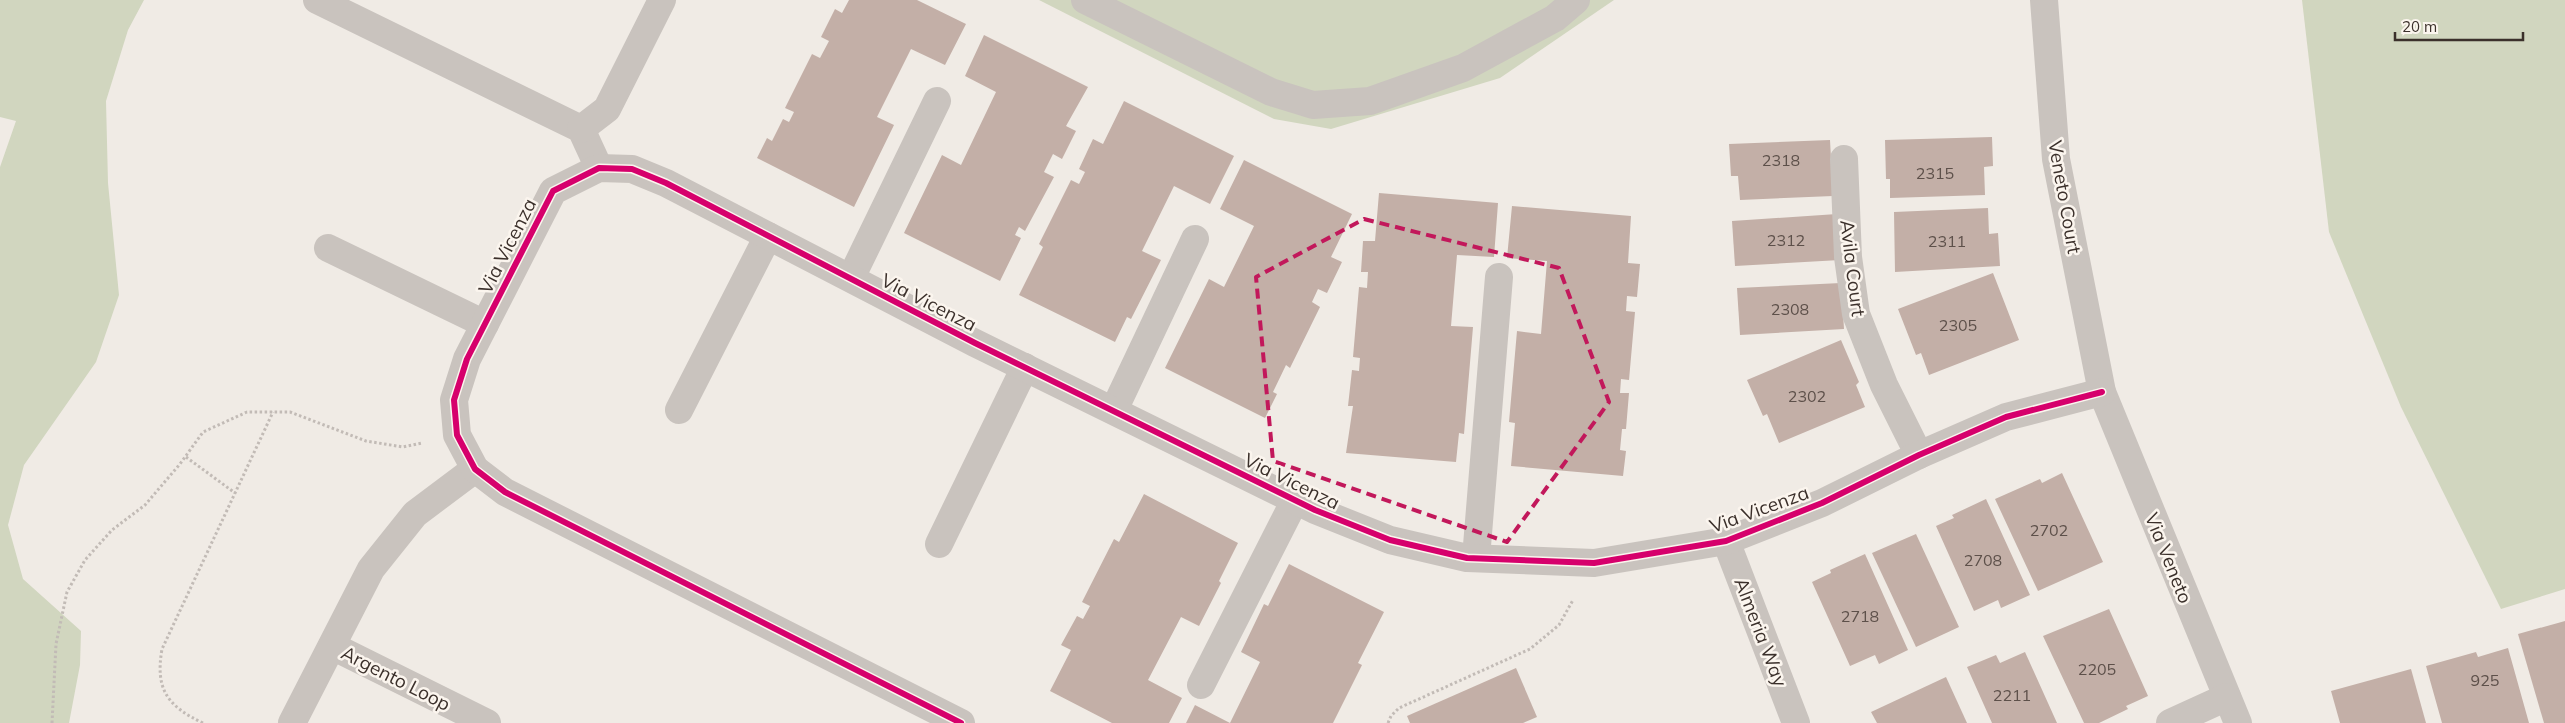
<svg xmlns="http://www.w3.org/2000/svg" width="2565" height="723" font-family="Mulish,sans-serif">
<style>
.green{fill:#d1d6bf}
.building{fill:#c3afa7}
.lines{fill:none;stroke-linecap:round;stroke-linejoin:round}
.path{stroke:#c2bbb6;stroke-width:3;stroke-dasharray:2.5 2.5;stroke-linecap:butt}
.minor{stroke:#c9c3be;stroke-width:28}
.cycleway-casing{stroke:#fbf5ee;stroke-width:9}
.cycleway{stroke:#d6006c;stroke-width:6}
.marked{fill:none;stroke:#c2185b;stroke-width:4;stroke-dasharray:10 6;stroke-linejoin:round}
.labels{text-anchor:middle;stroke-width:5;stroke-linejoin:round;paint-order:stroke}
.number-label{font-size:16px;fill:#5d504a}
.street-label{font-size:19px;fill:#3b302b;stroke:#fbf5ee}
</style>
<rect width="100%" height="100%" fill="#f0ebe5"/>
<!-- green -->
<g class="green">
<polygon points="0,0 144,0 128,30 106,101 108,183 119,295 96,362 24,465 8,525 23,579 81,631 80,665 69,723 0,723 0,167 16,121 0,117"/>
<polygon points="1039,0 1614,0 1500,78 1331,129 1274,119"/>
<polygon points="2302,0 2565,0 2565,589 2501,609 2401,407 2329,232"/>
</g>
<!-- building -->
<g class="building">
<polygon points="849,0 917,0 966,24 945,65 911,49 877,117 894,125 854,207 757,158 767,138 772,141 783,119 789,122 794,112 785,108 812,54 820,58 829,41 821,37 835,9 842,13"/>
<polygon points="984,35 1088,87 1066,126 1076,131 1062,159 1053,154 1044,172 1054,177 1025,231 1019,227 1015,235 1021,238 1000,281 904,233 942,155 961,165 996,92 965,76"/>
<polygon points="1124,101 1234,156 1210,204 1174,186 1142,251 1161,260 1131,319 1127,317 1115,342 1019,295 1043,247 1039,244 1071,180 1079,184 1085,172 1079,169 1093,139 1103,144"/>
<polygon points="1992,137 1993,166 1984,167 1985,195 1890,198 1890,179 1886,179 1885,140"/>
<polygon points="1830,140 1833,196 1740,200 1738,176 1731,176 1729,144"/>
<polygon points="1244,160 1352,214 1331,257 1342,262 1327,293 1318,289 1312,302 1320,307 1290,368 1286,365 1273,392 1277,394 1265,418 1165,368 1209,279 1224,287 1254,226 1220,209"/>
<polygon points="1379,193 1498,203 1494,257 1457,255 1451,326 1473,327 1464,434 1459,433 1456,462 1346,453 1353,406 1348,406 1352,370 1359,371 1360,358 1353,357 1359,287 1367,288 1368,272 1361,272 1363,241 1375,241"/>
<polygon points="1512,206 1631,216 1628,263 1640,264 1637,297 1627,296 1626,311 1635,312 1629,380 1621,379 1620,393 1629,393 1626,429 1622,429 1620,450 1626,451 1623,476 1511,466 1515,423 1509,422 1517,331 1541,334 1547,261 1507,258"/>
<polygon points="1988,208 1989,234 1998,233 2000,266 1895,272 1894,212"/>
<polygon points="1837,214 1840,260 1735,266 1732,221"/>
<polygon points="1993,273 2019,340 1929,375 1921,353 1916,355 1898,309"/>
<polygon points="1841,283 1844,329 1740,335 1737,288"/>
<polygon points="1841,340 1859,382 1856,385 1865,407 1779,443 1767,414 1763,416 1747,380"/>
<polygon points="2062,473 2103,562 2038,591 1995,499 2040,479 2042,483"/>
<polygon points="1144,494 1238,543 1219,581 1221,583 1199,626 1181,617 1148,680 1182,698 1169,723 1112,723 1050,691 1071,650 1061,645 1077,616 1083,619 1090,606 1082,602 1114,539 1119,542"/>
<polygon points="1986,499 2030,595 2001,608 1998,600 1974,611 1936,526 1954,518 1952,515"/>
<polygon points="1916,534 1959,627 1916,647 1872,553"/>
<polygon points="1865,554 1908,650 1879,664 1875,655 1850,666 1812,582 1831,573 1830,570"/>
<polygon points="1289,564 1384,612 1358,663 1362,665 1333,723 1186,723 1195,705 1230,723 1260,662 1241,652 1264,604 1268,606"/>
<polygon points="2109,609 2148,696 2126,706 2128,709 2099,723 2084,723 2043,636"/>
<polygon points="2565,621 2565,723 2544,723 2518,634"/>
<polygon points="2508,648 2529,723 2442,723 2426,666 2476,652 2478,657"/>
<polygon points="2025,652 2057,723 1992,723 1967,667 1996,655 2000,663"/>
<polygon points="1516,668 1537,717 1523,723 1410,723 1407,716"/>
<polygon points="2411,669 2426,723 2340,723 2331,691"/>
<polygon points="1946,677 1967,723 1877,723 1871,712"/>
</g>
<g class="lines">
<!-- path -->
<g class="path">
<polyline points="186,457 235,493"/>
<polyline points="52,723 56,644 67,592 85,560 112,530 145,505 180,464 203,432 247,412 290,412 366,441 403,447 422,443"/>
<path d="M203 723C167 706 155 689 162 649L273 412"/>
<polyline points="1388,723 1391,716 1399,708 1530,649 1559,625 1573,600"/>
</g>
<!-- minor -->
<g class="minor">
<polyline points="317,0 581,129 599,168"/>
<polyline points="1085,0 1271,92 1313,105 1370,101 1463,68 1555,18 1576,0"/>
<polyline points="2044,0 2056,159 2102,392 2238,723"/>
<polyline points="581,129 607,109 662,0"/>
<polyline points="1844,159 1848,257 1856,314 1884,385 1919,455"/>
<polyline points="328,248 485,324"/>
<polyline points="851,278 937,101"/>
<polyline points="679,410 768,236"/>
<polyline points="1114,410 1195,239"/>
<polyline points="1726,541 1796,723"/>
<polyline points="939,544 1025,367"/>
<polyline points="1476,558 1499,277"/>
<polyline points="332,646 487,723"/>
<polyline points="1201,685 1295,500"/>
<polyline points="292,723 371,569 415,514 475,469"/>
<polyline points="961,723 505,492 475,469 457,435 454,400 467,359 553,191 599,168 632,169 666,183 975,343 1315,510 1390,540 1467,558 1594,563 1726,541 1822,503 1919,455 2006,417 2102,392"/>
<polyline points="2170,723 2227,697"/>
</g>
<defs>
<polyline id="cycleway" points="961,723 505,492 475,469 457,435 454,400 467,359 553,191 599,168 632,169 666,183 975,343 1315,510 1390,540 1467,558 1594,563 1726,541 1822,503 1919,455 2006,417 2102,392"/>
</defs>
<!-- cycleway casing -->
<use href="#cycleway" class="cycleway-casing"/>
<!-- cycleway -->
<use href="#cycleway" class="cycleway"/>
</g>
<!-- marked area -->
<path class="marked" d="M1364 219 1559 268 1609 402 1507 542 1273 461 1256 277Z"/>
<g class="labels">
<!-- number labels -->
<g class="number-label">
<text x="1781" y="166">2318</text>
<text x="1935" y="179">2315</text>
<text x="1786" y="246">2312</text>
<text x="1947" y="247">2311</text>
<text x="1790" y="315">2308</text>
<text x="1958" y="331">2305</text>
<text x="1807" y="402">2302</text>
<text x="2049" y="536">2702</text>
<text x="1983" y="566">2708</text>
<text x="1860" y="622">2718</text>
<text x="2097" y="675">2205</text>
<text x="2485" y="686">925</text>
<text x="2012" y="701">2211</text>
</g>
<!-- street labels -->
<g class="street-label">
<text transform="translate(2065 197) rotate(80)" y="7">Veneto Court</text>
<text transform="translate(507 246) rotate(-63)" y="7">Via Vicenza</text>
<text transform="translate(1853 268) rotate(83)" y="7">Avila Court</text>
<text transform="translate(929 302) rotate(27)" y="7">Via Vicenza</text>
<text transform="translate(1292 481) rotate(26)" y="7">Via Vicenza</text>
<text transform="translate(1759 509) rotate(-20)" y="7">Via Vicenza</text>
<text transform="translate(2169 558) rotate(68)" y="7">Via Veneto</text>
<text transform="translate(1761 632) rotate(69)" y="7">Almeria Way</text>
<text transform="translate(396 678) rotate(27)" y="7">Argento Loop</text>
</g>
</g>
<!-- scale -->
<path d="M2395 32v8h128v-8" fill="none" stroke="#3b302b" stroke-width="2.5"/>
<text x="2402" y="32" font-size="15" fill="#3b302b" stroke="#fbf5ee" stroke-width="4" paint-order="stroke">20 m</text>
</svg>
